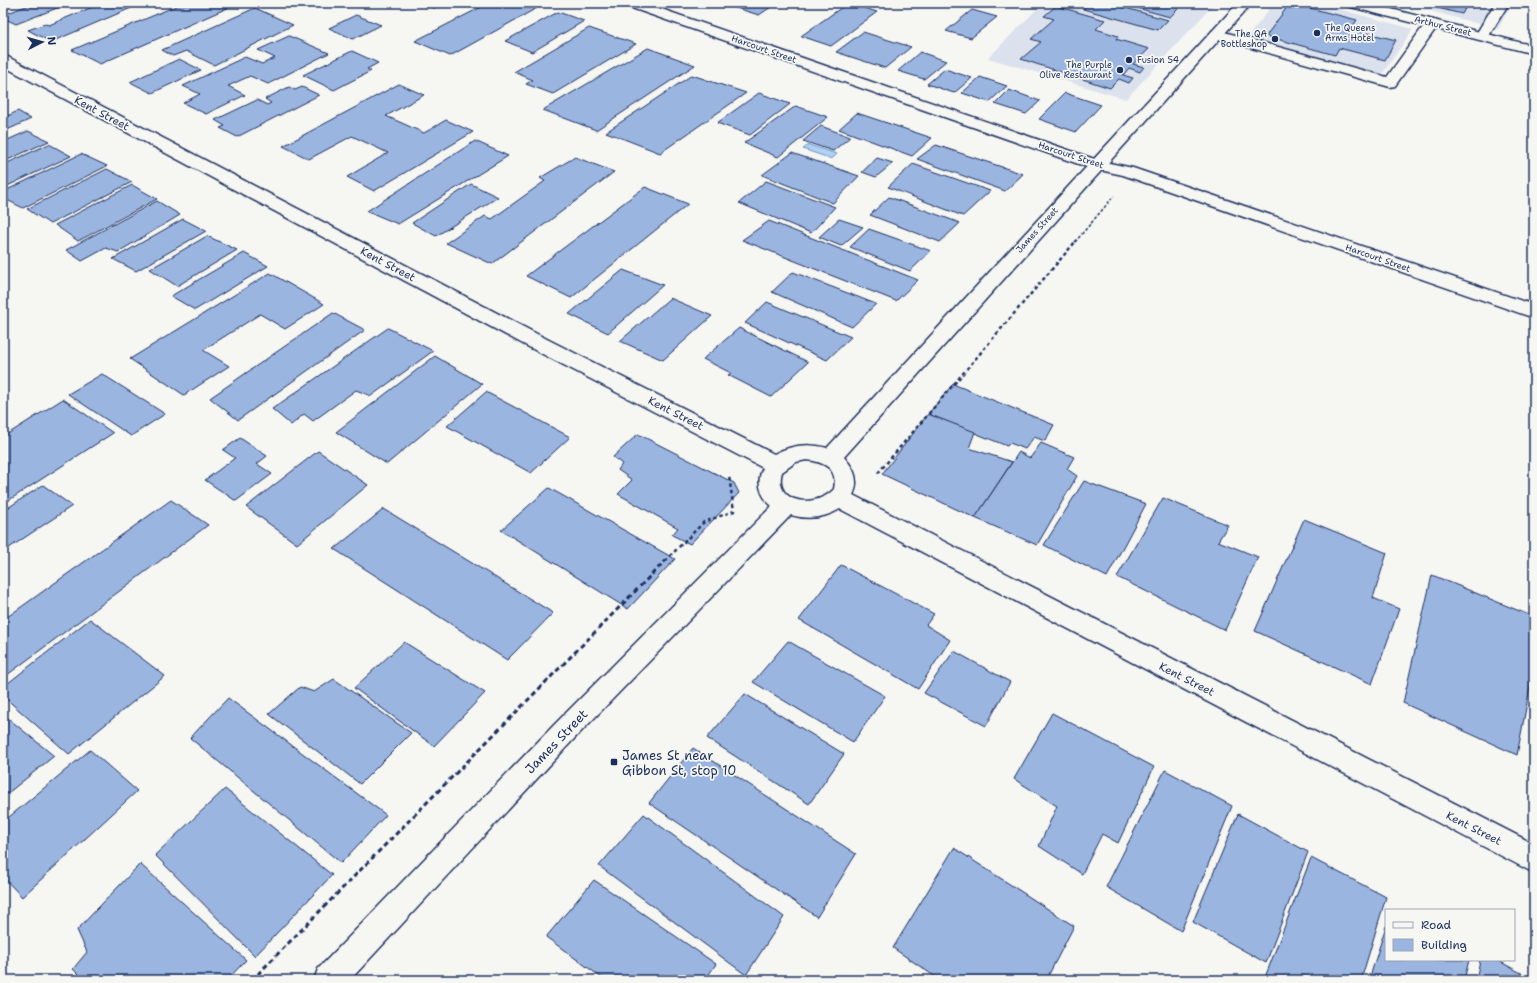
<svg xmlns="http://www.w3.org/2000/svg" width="1537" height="983" font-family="'Shantell Sans',sans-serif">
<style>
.built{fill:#dbe2ed}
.water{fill:#aed2f7;stroke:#7391ba}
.building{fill:#9bb5e1;stroke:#1b2f5e}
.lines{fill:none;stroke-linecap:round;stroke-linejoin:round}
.lane-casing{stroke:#1b2f5e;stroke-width:3}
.street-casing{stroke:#1b2f5e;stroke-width:3}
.secondary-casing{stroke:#1b2f5e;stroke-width:3}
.path-far2{stroke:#1b2f5e;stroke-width:1.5;stroke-dasharray:3 2;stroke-linecap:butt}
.path-far1{stroke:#1b2f5e;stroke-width:2.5;stroke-dasharray:3.5 3;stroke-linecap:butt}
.path{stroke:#1b2f5e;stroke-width:3;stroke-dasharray:5 3.5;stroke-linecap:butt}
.lane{fill:#f6f6f2;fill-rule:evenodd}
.street{fill:#f6f6f2;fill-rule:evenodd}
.secondary{fill:#f6f6f2;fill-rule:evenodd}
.poi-dot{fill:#1b2f5e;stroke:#f6f6f2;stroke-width:1.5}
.labels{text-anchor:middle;stroke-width:3.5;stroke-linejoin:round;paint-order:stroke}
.far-street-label{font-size:9px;fill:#1b2f5e;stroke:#f6f6f2}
.far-poi-label{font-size:9px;fill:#1b2f5e;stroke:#f6f6f2;text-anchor:start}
.street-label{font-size:11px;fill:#1b2f5e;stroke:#f6f6f2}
.near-street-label{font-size:13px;fill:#1b2f5e;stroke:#f6f6f2}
.near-poi-label{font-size:13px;fill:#1b2f5e;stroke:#f6f6f2;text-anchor:start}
</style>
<rect width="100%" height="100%" fill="#f6f6f2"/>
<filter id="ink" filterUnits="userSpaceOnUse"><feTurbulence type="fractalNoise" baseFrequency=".025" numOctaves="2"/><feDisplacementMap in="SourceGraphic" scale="8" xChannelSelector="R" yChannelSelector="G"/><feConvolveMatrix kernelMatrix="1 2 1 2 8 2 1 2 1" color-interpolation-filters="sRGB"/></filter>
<g filter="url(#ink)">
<!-- built -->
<g class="built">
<polygon points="1043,3 1215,3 1126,99 988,58"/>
<polygon points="1274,3 1316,3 1413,29 1381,76 1247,38"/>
<polygon points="1401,3 1512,3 1498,29"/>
</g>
<!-- water -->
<polygon class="water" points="809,145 837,154 832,159 803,149"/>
<!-- building -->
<g class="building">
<polygon points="34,3 61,3 65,5 16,24 3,18 3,15"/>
<polygon points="102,3 143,3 51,42 28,30 45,24 49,25"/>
<polygon points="183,3 224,3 232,6 100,64 72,50"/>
<polygon points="421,3 444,3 434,8"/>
<polygon points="489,3 521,3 537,8 450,56 415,41"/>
<polygon points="730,3 777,3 759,15 726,5"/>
<polygon points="848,3 877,12 831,46 801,36"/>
<polygon points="1089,3 1108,3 1168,20 1158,30 1083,9"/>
<polygon points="1119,3 1166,3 1180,7 1170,17"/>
<polygon points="1290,3 1357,20 1351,29 1396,40 1385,60 1339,48 1335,55 1266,36"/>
<polygon points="1417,3 1468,3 1462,14"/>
<polygon points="1056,6 1105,20 1096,29 1118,36 1116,39 1149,49 1133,64 1144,67 1140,72 1129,68 1123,75 1133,78 1129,83 1119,79 1110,88 1021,59 1041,42 1031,39 1054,19 1044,16"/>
<polygon points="255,8 293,25 214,65 186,51 173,56 162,50"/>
<polygon points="972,10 997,17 971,38 946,31"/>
<polygon points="558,12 584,21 532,52 505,41"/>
<polygon points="356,15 381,25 353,39 329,28"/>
<polygon points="589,28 636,44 553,94 526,84 533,80 514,72"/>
<polygon points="863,32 911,47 885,68 836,52"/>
<polygon points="289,36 329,53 268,84 250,76 228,86 245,95 206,114 183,103 200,94 183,86 245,57 262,64 275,58 258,50"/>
<polygon points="648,48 695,65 596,130 543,110"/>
<polygon points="352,51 378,63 367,69 371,71 334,90 303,75"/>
<polygon points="920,52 946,61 924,79 898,71"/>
<polygon points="179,59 201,70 152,93 130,82"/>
<polygon points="945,69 972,78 954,93 927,84"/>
<polygon points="692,75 746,93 660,153 606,132"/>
<polygon points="980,77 1007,86 989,102 962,93"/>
<polygon points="399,84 424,95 386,116 424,133 446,120 473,132 374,191 347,177 388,153 352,136 309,159 283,146"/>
<polygon points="289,87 295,90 302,87 319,95 237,137 220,128 225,126 215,120 257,100 267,105 271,103 265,99"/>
<polygon points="1009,90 1040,101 1026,114 995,104"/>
<polygon points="759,93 790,104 750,135 717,123"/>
<polygon points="1065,93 1101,105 1076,132 1039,119"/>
<polygon points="796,106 828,117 778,157 744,143"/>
<polygon points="18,111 31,119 5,131 3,129 3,118"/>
<polygon points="857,113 932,138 912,156 839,129"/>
<polygon points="821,126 850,137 833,151 803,141"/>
<polygon points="28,131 49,141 3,162 3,142"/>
<polygon points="475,141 508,156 398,224 367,211"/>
<polygon points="49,144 71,156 3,188 3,165"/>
<polygon points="936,145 1023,174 1005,191 917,159"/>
<polygon points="792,153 859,176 833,203 762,175"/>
<polygon points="81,154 107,166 23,208 3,198 3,192"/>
<polygon points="575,157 614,172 492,264 446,243 485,216 492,219 545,181 540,178"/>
<polygon points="877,158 893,163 876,177 862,172"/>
<polygon points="913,164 990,191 963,216 888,187"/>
<polygon points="107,169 132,182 50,224 27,209"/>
<polygon points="766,181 835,207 811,233 739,203"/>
<polygon points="471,184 498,197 436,236 412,223"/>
<polygon points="132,185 157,199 78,241 55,225"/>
<polygon points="645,187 688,204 571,298 526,276"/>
<polygon points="889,197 960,223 940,242 870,215"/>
<polygon points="157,201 180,215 118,252 106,248 82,261 66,250"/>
<polygon points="183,219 206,231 136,271 113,259"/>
<polygon points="839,219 863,227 841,246 819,237"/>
<polygon points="769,221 918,280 896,301 742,240"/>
<polygon points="869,229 931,251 910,271 850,247"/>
<polygon points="207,236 237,250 177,286 150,269"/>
<polygon points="244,253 268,266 195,310 171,296"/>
<polygon points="623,270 663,285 608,333 569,314"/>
<polygon points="793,272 876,304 852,327 772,292"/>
<polygon points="270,273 324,304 285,329 260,314 203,350 229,366 184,395 130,359"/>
<polygon points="670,298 712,316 663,360 620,341"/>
<polygon points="767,302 851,337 827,360 745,323"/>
<polygon points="333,313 365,330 238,420 210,398"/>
<polygon points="388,328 433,351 371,396 356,390 313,421 304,414 291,425 272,409"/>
<polygon points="739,328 808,362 771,397 728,375 731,373 703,359"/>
<polygon points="435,356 482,384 387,464 336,432"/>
<polygon points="102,374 165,414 131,436 68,394"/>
<polygon points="953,384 1054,425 1045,441 1034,437 1025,449 1010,443 1007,446 928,414"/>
<polygon points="486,392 570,437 531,473 447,426"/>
<polygon points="63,399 113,433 3,504 3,437"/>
<polygon points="928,414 975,432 969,448 1012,462 975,518 882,474"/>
<polygon points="638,434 734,483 739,493 690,544 672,535 678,528 618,494 632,480 618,470 622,464 613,457"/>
<polygon points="240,438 267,456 257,464 272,474 236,501 205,480 235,458 223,450"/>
<polygon points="1041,443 1074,457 1067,469 1077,476 1037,545 975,518 1019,452 1030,458"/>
<polygon points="318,451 368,485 297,544 246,507"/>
<polygon points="1084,481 1146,504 1107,577 1044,545"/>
<polygon points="43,485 72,506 3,552 3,511"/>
<polygon points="549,488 675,559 628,609 501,530"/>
<polygon points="1163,498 1228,525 1218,541 1258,557 1225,630 1117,577"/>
<polygon points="171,500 208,525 3,678 3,620"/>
<polygon points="384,509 553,613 507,660 334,549"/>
<polygon points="1304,519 1387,553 1373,598 1399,609 1372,684 1255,631"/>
<polygon points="841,565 934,614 926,625 950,640 918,689 799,620"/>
<polygon points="1432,575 1534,617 1534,666 1517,755 1403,703"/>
<polygon points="90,619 165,676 69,754 3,696 3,687"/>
<polygon points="788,641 885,696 853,742 753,682"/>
<polygon points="404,642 485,693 434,746 354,688"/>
<polygon points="954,651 1010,682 986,726 924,693"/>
<polygon points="334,679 411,733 360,784 269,714 300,687 314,692"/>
<polygon points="745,694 844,754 809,804 707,738"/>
<polygon points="228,698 386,815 341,863 190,738"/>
<polygon points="1052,713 1154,767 1118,843 1102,834 1082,874 1039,846 1057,806 1014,779"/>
<polygon points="3,714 54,756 3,797"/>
<polygon points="693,748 856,854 817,917 649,803"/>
<polygon points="90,750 137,791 22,897 3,877 3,822"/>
<polygon points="1165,770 1232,806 1181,931 1106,887"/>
<polygon points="225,789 332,875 255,956 155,855"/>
<polygon points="644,814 784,917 746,975 599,866"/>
<polygon points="1238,814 1308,852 1266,963 1193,922"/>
<polygon points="954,848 1074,926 1046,980 940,980 893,948"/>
<polygon points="1311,858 1386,897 1361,980 1264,980"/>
<polygon points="140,864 246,960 227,980 84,980 73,969 87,952 77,930"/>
<polygon points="594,880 716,964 705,980 605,980 546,937"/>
<polygon points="1386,926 1386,960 1469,960 1464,980 1369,980"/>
<polygon points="1480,960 1497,960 1534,980 1476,980"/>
</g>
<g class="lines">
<defs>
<g id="lane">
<polygon points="1495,3 1509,3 1487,39 1482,40 1477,39 1475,36"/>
<polygon points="1432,20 1437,21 1439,24 1395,86 1390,87 1212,37 1210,34 1212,31 1217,30 1387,77 1427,21"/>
</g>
<g id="street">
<polygon points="624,3 644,3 1100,161 1133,168 1534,305 1534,318 1123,175 1090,168 626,6"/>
<polygon points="1345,3 1368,3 1534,46 1534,54 1347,6"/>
</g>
<path id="secondary" d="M1238 3H1252L844 457C854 468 860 481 853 495L1534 844V873L840 509C825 518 808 520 791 515L573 740 350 980H314L318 969 555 724 772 506C760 496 756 481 763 468L523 344 3 66V56L8 57 537 334 774 454C791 445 809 443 827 448ZM807 460C825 462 838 469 834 489 816 509 773 504 782 472L796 462Z"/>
</defs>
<!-- lane casing -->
<use href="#lane" class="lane-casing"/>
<!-- street casing -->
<use href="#street" class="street-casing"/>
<!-- secondary casing -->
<use href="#secondary" class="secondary-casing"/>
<!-- path-far2 -->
<polyline class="path-far2" points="1075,242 1114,196"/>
<!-- path-far1 -->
<g class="path-far1">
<polyline points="878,473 1076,241"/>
<polyline points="665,561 704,522 734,511 729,476"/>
</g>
<!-- path -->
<polyline class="path" points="252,980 666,560"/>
<!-- lane -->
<use href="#lane" class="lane"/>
<!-- street -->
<use href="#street" class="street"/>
<!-- secondary -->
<use href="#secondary" class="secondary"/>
</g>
</g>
<!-- markers -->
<g class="poi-dot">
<circle cx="1317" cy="33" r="4"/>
<circle cx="1275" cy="39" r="4"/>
<circle cx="1129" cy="60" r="4"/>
<circle cx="1120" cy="70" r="4"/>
<rect x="610" y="758" width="8" height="8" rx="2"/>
</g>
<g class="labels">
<!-- far-street labels -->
<g class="far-street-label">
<text transform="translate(1443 26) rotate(14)" y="3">Arthur Street</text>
<text transform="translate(764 49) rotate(19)" y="3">Harcourt Street</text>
<text transform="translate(1071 155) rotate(18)" y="3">Harcourt Street</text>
<text transform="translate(1037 230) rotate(-48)" y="3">James Street</text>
<text transform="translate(1378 258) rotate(19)" y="3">Harcourt Street</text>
</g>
<!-- far-poi labels -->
<g class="far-poi-label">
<text x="1325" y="31">The Queens<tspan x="1325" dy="10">Arms Hotel</tspan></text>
<text x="1267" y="37" text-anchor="end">The QA<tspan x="1267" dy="10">Bottleshop</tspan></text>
<text x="1137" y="63">Fusion 54</text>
<text x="1112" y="68" text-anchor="end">The Purple<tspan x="1112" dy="10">Olive Restaurant</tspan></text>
</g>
<!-- street labels -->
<g class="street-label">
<text transform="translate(102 113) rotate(28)" y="4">Kent Street</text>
<text transform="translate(388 264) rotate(28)" y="4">Kent Street</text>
<text transform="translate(676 413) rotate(27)" y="4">Kent Street</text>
<text transform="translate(1187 679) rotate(27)" y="4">Kent Street</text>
<text transform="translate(1474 828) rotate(27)" y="4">Kent Street</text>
</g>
<!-- near-street labels -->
<g class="near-street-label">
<text transform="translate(556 741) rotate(-46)" y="5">James Street</text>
</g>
<!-- near-poi labels -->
<g class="near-poi-label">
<text x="622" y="760">James St near<tspan x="622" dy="15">Gibbon St, stop 10</tspan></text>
</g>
</g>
<!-- margin -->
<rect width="1537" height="983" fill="none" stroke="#f6f6f2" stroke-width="16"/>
<rect x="8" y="8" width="1521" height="967" fill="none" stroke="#1b2f5e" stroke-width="1.5" filter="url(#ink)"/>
<!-- legend -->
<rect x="1385" y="909" width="130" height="52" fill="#f6f6f2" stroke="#9ea6b7"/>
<rect x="1393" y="922" width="20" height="6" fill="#f6f6f2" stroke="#9ea6b7"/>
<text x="1421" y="929" font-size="12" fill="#1b2f5e">Road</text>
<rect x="1393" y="939" width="20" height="12" fill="#9bb5e1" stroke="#9ea6b7"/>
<text x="1421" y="949" font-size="12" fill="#1b2f5e">Building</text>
<!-- north arrow -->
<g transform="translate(42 42) rotate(84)" stroke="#f6f6f2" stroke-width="3" paint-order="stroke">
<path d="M0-3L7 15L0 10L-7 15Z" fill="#1b2f5e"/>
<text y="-6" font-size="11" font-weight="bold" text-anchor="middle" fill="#1b2f5e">N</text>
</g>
</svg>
